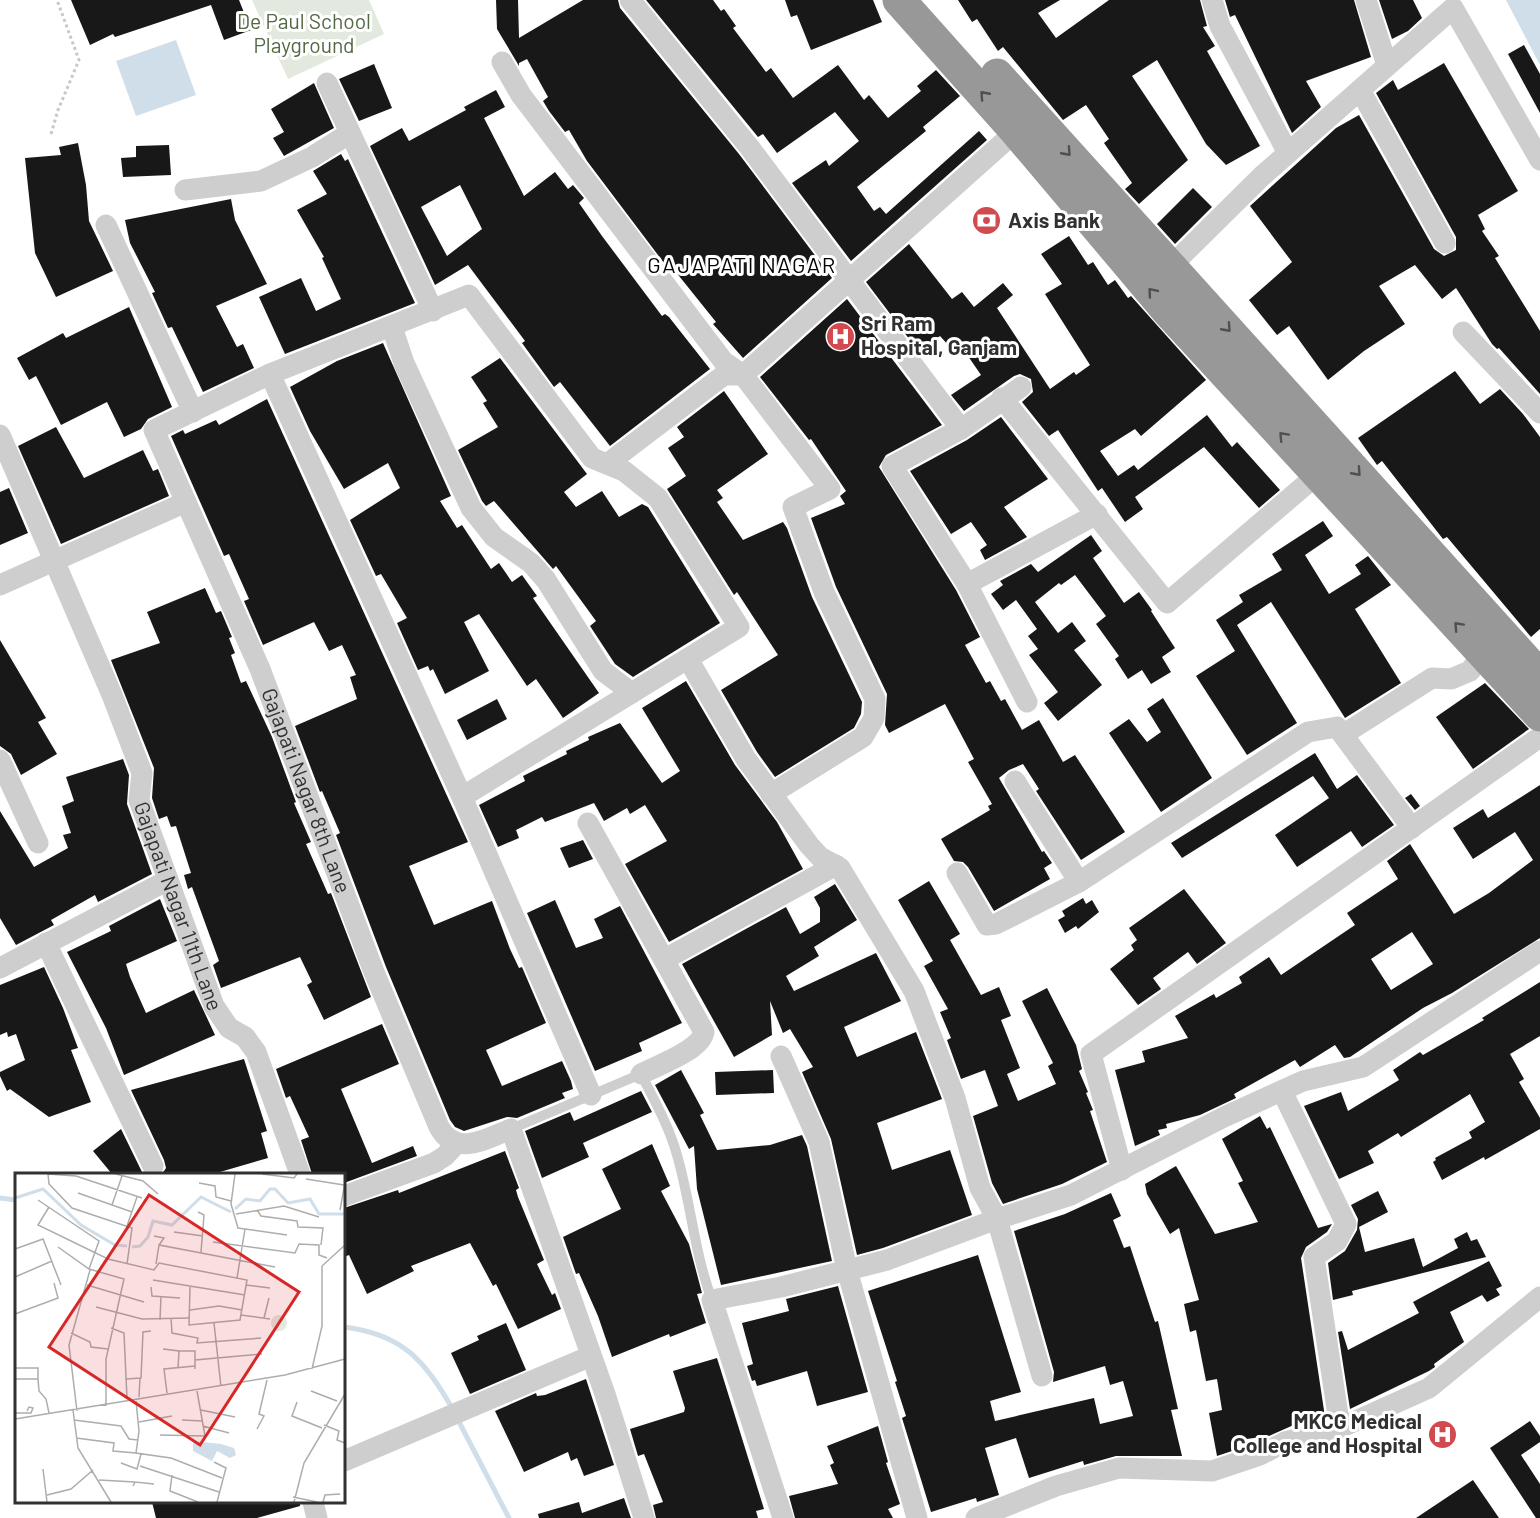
<svg xmlns="http://www.w3.org/2000/svg" width="1540" height="1518" font-family="Barlow,sans-serif">
<style>
.green{fill:#e3e9de}
.water{fill:#d0dee9}
.lines{fill:none;stroke-linecap:round;stroke-linejoin:round}
.stream{stroke:#d0dee9;stroke-width:5}
.building{fill:#181818;fill-rule:evenodd}
.path{stroke:#c8c8c8;stroke-width:3;stroke-dasharray:3 3;stroke-linecap:butt}
.lane{stroke:#cecece;stroke-width:10}
.street{stroke:#cecece;stroke-width:21}
.highway{stroke:#989898;stroke-width:33}
.oneway{stroke:#505050}
.labels{text-anchor:middle;stroke-width:6;stroke-linejoin:round;paint-order:stroke}
.park-label{font-size:21px;fill:#536843;stroke:#fff}
.poi-label{font-size:21px;font-weight:bold;fill:#313131;stroke:#fff;text-anchor:start}
.street-label{font-size:21px;fill:#313131;stroke:#fff}
.neighbourhood-label{font-size:22px;letter-spacing:1.5px;fill:#000;stroke:#fff}
.inset-river{fill:none;stroke:#d0dee9;stroke-width:3}
.inset-road{fill:none;stroke:#adadad;stroke-width:1.5}
.view{fill:#d62828;fill-opacity:0.15;stroke:#d62828;stroke-width:3}
.inset-edge{fill:none;stroke:#313131;stroke-width:3}
</style>
<rect width="100%" height="100%" fill="#fff"/>
<!-- green -->
<polygon class="green" points="252,0 369,0 384,34 288,79"/>
<!-- water -->
<g class="water">
<polygon points="1506,0 1540,0 1540,65"/>
<polygon points="176,40 196,95 136,116 116,61"/>
</g>
<g class="lines">
<!-- stream -->
<g class="stream">
<polyline points="0,1198 16,1200"/>
<path d="M344 1327C402 1334 426 1361 453 1410"/>
<polyline points="457,1418 509,1518"/>
</g>
</g>
<!-- building -->
<g class="building">
<polygon points="71,0 239,0 251,30 224,40 211,5 115,37 113,34 90,45"/>
<polygon points="496,0 518,0 519,38 583,0 618,0 620,8 739,154 832,278 743,358 713,324 716,322 667,261 664,263 587,161 569,130 565,132 549,111 543,101 548,97 527,59 519,63 519,66 497,29"/>
<polygon points="646,0 713,0 721,11 724,9 736,26 733,28 766,72 771,68 793,98 838,65 864,100 869,95 888,118 921,91 917,86 936,70 960,96 923,127 926,131 857,187 874,211 880,207 886,214 979,131 987,140 851,261 792,183 826,160 829,166 859,141 835,112 777,153 763,134 758,137"/>
<polygon points="785,0 873,0 882,22 811,50 797,15 791,17"/>
<polygon points="958,0 1060,0 1038,13 1056,38 1109,0 1200,0 1207,26 1203,27 1215,46 1207,51 1260,146 1226,165 1206,144 1157,60 1132,76 1188,160 1139,204 1125,189 1132,183 1104,143 1109,139 1086,105 1063,120 1003,47 998,51 977,19 972,22"/>
<polygon points="1225,0 1354,0 1371,57 1306,81 1321,107 1292,133 1235,15 1230,17"/>
<polygon points="1379,0 1413,0 1422,18 1408,31 1392,39"/>
<polygon points="1524,45 1540,74 1540,113 1508,54"/>
<polygon points="1444,63 1518,191 1478,215 1485,229 1482,231 1499,256 1495,258 1540,331 1540,394 1499,348 1497,349 1492,344 1456,288 1442,299 1415,265 1379,286 1405,324 1364,351 1328,380 1289,326 1277,335 1249,300 1292,262 1250,206 1336,128 1359,115 1434,249 1444,256 1456,250 1456,237 1376,93 1393,80 1398,90"/>
<polygon points="374,64 392,108 359,121 339,79"/>
<polygon points="314,83 334,128 284,156 273,138 284,132 271,109"/>
<path d="M496 90 505 107 484 118 524 196 555 172 568 189 573 185 584 198 579 203 602 236 662 316 665 314 669 317 710 369 610 446 560 382 554 387 522 343 525 341 468 265 435 285 370 146 402 128 409 141 466 110 464 107ZM460 185 482 229 447 256 421 207Z"/>
<polygon points="78,143 86,185 89,221 113,271 56,297 35,253 25,158 61,155 59,147"/>
<polygon points="169,145 171,175 123,177 121,158 136,157 136,146"/>
<polygon points="341,154 345,161 348,159 415,303 285,354 259,297 301,278 316,311 341,299 322,258 324,257 297,210 327,194 313,171"/>
<polygon points="1193,188 1212,207 1175,244 1157,224"/>
<polygon points="231,199 235,220 267,284 216,306 237,347 243,344 254,368 203,392 172,327 168,328 152,293 155,292 130,243 125,220"/>
<polygon points="1069,236 1088,265 1093,262 1108,285 1115,280 1128,298 1131,296 1206,380 1141,436 1135,429 1100,451 1118,476 1134,465 1138,470 1207,415 1232,447 1237,442 1280,490 1259,508 1204,447 1135,497 1143,509 1125,522 1102,488 1098,491 1058,430 1049,436 1022,402 1033,392 1031,379 1020,374 1014,376 964,411 951,395 981,375 957,340 949,346 940,336 919,352 866,282 909,244 952,299 962,292 974,307 1003,283 1013,295 997,308 1050,389 1074,372 1076,375 1090,365 1045,294 1062,284 1041,254"/>
<polygon points="847,299 942,425 886,455 879,467 956,590 980,637 965,645 986,683 990,681 1001,701 1005,699 1022,730 1039,720 1063,762 1075,755 1125,832 1081,860 1036,791 1039,789 1023,764 1009,770 999,778 1042,852 1044,851 1052,863 1044,868 1050,879 994,911 968,867 963,862 954,861 941,839 990,810 988,806 992,804 968,762 974,759 945,704 889,733 885,725 887,694 836,587 811,518 845,504 840,496 846,491 811,439 809,440 760,377"/>
<polygon points="129,307 172,407 148,419 141,429 124,437 107,402 61,425 36,376 29,380 17,358 63,333 66,338"/>
<polygon points="383,343 451,496 440,501 457,528 462,525 491,569 499,563 512,582 522,575 537,596 533,598 599,693 563,718 536,679 527,686 479,614 464,622 489,671 445,694 433,669 430,671 428,666 418,670 397,623 407,618 381,574 376,576 350,520 400,488 388,463 344,489 310,431 290,387 337,361"/>
<polygon points="500,358 587,474 564,492 576,507 602,491 619,517 642,504 648,507 720,623 633,677 615,664 590,626 596,621 556,566 553,569 494,501 486,506 482,501 458,450 498,427 483,403 487,401 471,377"/>
<polygon points="1455,371 1480,404 1500,389 1523,414 1540,437 1540,629 1531,637 1447,537 1443,539 1382,461 1377,465 1358,438"/>
<polygon points="724,391 768,454 717,490 723,498 717,502 743,540 783,522 787,528 812,597 862,702 861,714 854,728 775,777 757,752 721,690 778,655 737,592 734,595 667,489 686,476 668,448 684,437 677,427"/>
<polygon points="267,399 468,842 409,866 434,925 492,901 510,949 519,968 522,967 546,1023 486,1050 502,1086 562,1061 571,1081 573,1089 562,1093 565,1098 517,1118 507,1117 464,1131 455,1127 450,1120 386,967 336,835 340,833 322,791 320,792 295,726 357,699 350,677 356,675 342,645 329,651 314,622 263,645 244,601 249,599 229,554 224,556 171,436 183,430 185,434 216,420 219,425"/>
<polygon points="1001,417 1048,479 1004,507 1027,537 985,560 980,550 987,545 971,522 951,534 910,471 967,440"/>
<polygon points="56,427 84,478 143,450 153,471 158,469 169,496 61,544 18,446"/>
<polygon points="9,488 28,533 0,545 0,492"/>
<polygon points="1323,521 1333,536 1305,555 1329,594 1361,574 1355,565 1368,556 1391,585 1355,609 1401,683 1345,718 1271,602 1237,625 1297,723 1247,755 1196,676 1235,651 1216,620 1243,602 1239,595 1282,570 1272,554"/>
<polygon points="1091,535 1102,551 1093,558 1124,603 1139,592 1152,610 1151,611 1175,648 1162,657 1171,672 1151,684 1142,670 1128,679 1115,659 1119,656 1096,624 1106,616 1075,575 1061,585 1059,583 1035,602 1058,633 1072,622 1086,641 1074,650 1102,685 1058,721 1044,703 1058,692 1029,655 1038,649 1028,636 1037,629 1016,600 1003,610 991,594 1003,585 1000,581 1031,564 1038,572"/>
<polygon points="205,588 216,613 221,611 232,637 229,638 235,653 231,655 241,683 246,681 272,737 296,802 294,803 311,842 306,844 328,894 331,893 371,997 324,1020 307,985 312,982 300,957 221,988 213,965 219,961 192,887 188,889 184,875 191,873 176,826 171,827 167,816 159,819 152,798 154,768 111,660 160,643 147,612"/>
<polygon points="0,640 46,718 38,722 57,754 21,775 11,754 0,746"/>
<polygon points="686,681 735,765 777,822 803,869 669,942 625,864 667,841 645,805 630,814 627,808 604,821 594,803 545,822 542,817 516,830 519,838 498,847 479,805 525,781 523,776 567,754 566,751 589,740 588,737 620,723 662,783 680,771 642,708"/>
<polygon points="1485,683 1529,729 1473,769 1436,717"/>
<polygon points="1163,698 1212,778 1161,812 1109,733 1129,719 1147,742 1161,732 1147,709"/>
<polygon points="497,699 507,719 467,740 457,720"/>
<polygon points="1315,753 1337,789 1357,775 1394,825 1362,847 1351,831 1297,867 1275,835 1329,798 1313,776 1182,858 1171,843"/>
<polygon points="123,759 129,775 127,804 152,874 98,902 95,895 51,920 54,925 16,945 0,918 0,811 34,867 68,848 63,835 71,833 62,806 74,801 66,777"/>
<path d="M1540 785V938L1452 993 1423 1008 1350 1057 1344 1058 1335 1045 1300 1067 1295 1060 1234 1094 1236 1098 1200 1115 1166 1124 1167 1128 1158 1130 1160 1135 1135 1146 1115 1070 1145 1062 1142 1051 1188 1038 1175 1016 1214 994 1216 998 1242 983 1239 977 1269 957 1281 975 1355 925 1347 913 1398 879 1387 861 1410 844 1454 914 1489 893 1533 860 1515 832 1473 859 1453 828 1483 809 1488 818ZM1412 932 1433 964 1391 990 1371 959Z"/>
<polygon points="1411,794 1420,806 1415,810 1405,798"/>
<polygon points="583,840 593,859 569,868 560,848"/>
<polygon points="929,881 960,934 950,940 981,995 999,987 1011,1016 1001,1020 1020,1068 1007,1074 1018,1101 1056,1084 1048,1066 1053,1063 1022,1001 1047,988 1076,1045 1082,1069 1079,1071 1088,1092 1086,1093 1093,1110 1090,1111 1107,1162 1062,1184 1003,1204 992,1183 973,1116 998,1106 985,1070 961,1079 947,1040 951,1038 940,1012 948,1009 924,966 933,961 898,900"/>
<polygon points="835,884 857,920 814,947 819,956 786,976 794,991 876,953 901,1001 844,1027 857,1057 916,1032 942,1099 877,1123 892,1170 950,1150 972,1215 883,1248 857,1255 831,1139 802,1072 813,1067 790,1029 783,1033 770,1001 772,1035 734,1057 682,964 786,907 800,934 820,922 820,908 814,897"/>
<polygon points="1184,889 1226,943 1197,964 1188,952 1153,978 1161,989 1138,1005 1110,969 1134,950 1131,945 1137,940 1129,928"/>
<polygon points="1083,898 1086,904 1092,900 1099,912 1078,929 1076,926 1065,933 1058,920 1065,916 1062,911"/>
<polygon points="160,899 177,941 126,964 130,977 146,1013 194,990 215,1035 124,1075 106,1028 67,952 111,931 109,926"/>
<polygon points="555,900 576,948 603,938 594,919 620,906 682,1023 639,1043 642,1051 595,1071 527,913"/>
<polygon points="44,967 63,1008 78,1048 71,1050 91,1102 49,1117 10,1089 7,1091 0,1076 0,1072 25,1060 16,1034 8,1037 7,1032 0,1035 0,985"/>
<polygon points="1540,982 1540,1036 1510,1054 1524,1079 1519,1082 1540,1118 1540,1129 1485,1160 1484,1157 1442,1180 1433,1162 1436,1160 1435,1158 1472,1138 1469,1132 1485,1122 1470,1094 1401,1137 1398,1133 1368,1151 1374,1163 1339,1179 1304,1106 1341,1092 1348,1111 1399,1080 1393,1070 1420,1052 1423,1055 1484,1020 1482,1018"/>
<polygon points="382,1024 399,1064 341,1089 372,1163 413,1146 417,1156 344,1183 344,1174 312,1174 301,1140 309,1137 290,1096 286,1098 276,1069"/>
<polygon points="244,1059 267,1131 261,1133 268,1158 213,1174 162,1174 166,1168 164,1160 131,1090"/>
<polygon points="681,1070 704,1113 700,1115 717,1150 770,1145 802,1135 807,1146 832,1261 721,1285 697,1189 694,1146 689,1149 655,1085"/>
<polygon points="773,1070 774,1093 716,1095 715,1072"/>
<polygon points="641,1091 652,1112 583,1143 589,1157 542,1178 525,1131 570,1112 574,1121"/>
<polygon points="1260,1116 1267,1129 1270,1127 1318,1228 1332,1224 1327,1232 1306,1247 1301,1258 1325,1417 1296,1424 1269,1436 1239,1440 1241,1448 1217,1456 1209,1413 1222,1410 1217,1379 1206,1381 1196,1330 1190,1332 1184,1304 1199,1300 1179,1228 1170,1234 1147,1194 1145,1184 1176,1166 1215,1234 1258,1222 1238,1183 1243,1181 1222,1139"/>
<polygon points="121,1129 142,1172 144,1174 112,1174 93,1151"/>
<polygon points="652,1144 670,1186 661,1191 689,1244 702,1293 697,1294 706,1323 670,1337 669,1334 612,1357 598,1316 579,1273 576,1274 563,1237 621,1209 602,1169"/>
<polygon points="505,1151 519,1188 516,1190 518,1197 544,1260 537,1264 552,1295 555,1293 561,1309 518,1329 496,1284 493,1286 470,1243 411,1266 414,1271 367,1294 349,1255 344,1257 344,1208 398,1190 399,1193"/>
<polygon points="1378,1191 1388,1212 1359,1227 1365,1252 1414,1238 1423,1267 1458,1248 1454,1239 1467,1232 1471,1241 1477,1239 1486,1257 1352,1291 1353,1295 1333,1300 1328,1263 1345,1251 1357,1230 1358,1219 1351,1205"/>
<polygon points="1111,1193 1121,1216 1113,1220 1124,1248 1130,1246 1155,1322 1158,1321 1178,1409 1171,1410 1182,1456 1116,1456 1084,1465 1083,1461 1029,1478 1016,1438 985,1448 999,1495 977,1502 976,1498 931,1512 902,1418 906,1416 895,1382 897,1381 868,1291 978,1255 1021,1392 990,1401 995,1421 1094,1398 1100,1424 1133,1416 1123,1381 1110,1385 1105,1366 1053,1382 1054,1372 1014,1231 1065,1214"/>
<polygon points="1489,1261 1502,1286 1496,1289 1500,1295 1487,1302 1482,1295 1450,1312 1464,1342 1434,1364 1435,1367 1429,1371 1350,1409 1338,1332 1342,1331 1348,1350 1419,1313 1413,1302"/>
<polygon points="838,1286 868,1392 817,1406 807,1371 757,1386 755,1380 752,1381 747,1366 753,1364 742,1323 789,1311 786,1299"/>
<polygon points="506,1323 526,1370 470,1394 451,1353 479,1340 477,1336"/>
<polygon points="717,1358 764,1509 756,1511 758,1518 656,1518 653,1505 663,1502 644,1454 638,1456 630,1429 684,1412 685,1408 673,1371"/>
<polygon points="586,1379 614,1465 584,1476 577,1458 571,1461 568,1452 524,1472 495,1411 536,1393 537,1396 545,1395"/>
<polygon points="1530,1421 1540,1436 1540,1442 1521,1455 1540,1484 1540,1518 1536,1518 1490,1448"/>
<polygon points="878,1426 888,1462 886,1463 900,1504 888,1509 893,1518 795,1518 789,1496 838,1484 830,1465 834,1463 827,1446"/>
<polygon points="1473,1480 1499,1518 1416,1518"/>
<polygon points="624,1498 631,1518 539,1518 538,1514 579,1502 582,1513"/>
<polygon points="152,1502 300,1502 300,1506 257,1518 156,1518"/>
</g>
<g class="lines">
<!-- path -->
<polyline class="path" points="51,134 58,110 79,60 57,0"/>
<!-- lane -->
<path class="lane" d="M511 1129 641 1074C654 1100 669 1126 677 1155 691 1203 694 1252 712 1300"/>
<!-- street -->
<g class="street">
<polyline points="630,0 750,148 961,429 1021,387"/>
<polyline points="1212,0 1220,26 1288,153"/>
<polyline points="1366,0 1387,65"/>
<polyline points="502,62 521,95 724,362 743,375 830,489 793,507 824,592 875,699 874,718 863,737 771,794"/>
<polyline points="327,83 433,311"/>
<polyline points="1360,90 1445,243"/>
<polyline points="185,190 261,181 312,157 350,133"/>
<polyline points="106,225 193,412"/>
<polyline points="1171,266 1262,176 1453,8 1540,160"/>
<polyline points="392,327 404,363 471,508 494,537 531,563 546,580 603,671 632,693"/>
<polyline points="1463,332 1540,413"/>
<polyline points="270,374 462,797 591,1095"/>
<polyline points="1002,398 1167,603 1318,474"/>
<polyline points="961,429 892,466 967,584"/>
<path id="s1" d="M0 435 112 695 142 773 139 800 214 1006 229 1028 245 1037 256 1052 300 1174"/>
<polyline points="607,464 724,375 743,375 1024,124"/>
<polyline points="0,585 186,502"/>
<polyline points="688,659 746,759 809,845 820,857 840,868 914,991 955,1098 980,1188 997,1219 1042,1376"/>
<polyline points="1027,702 967,584 1097,514"/>
<polyline points="1344,734 1432,678 1451,679 1470,671 1483,654"/>
<polyline points="0,760 38,843"/>
<polyline points="1015,781 1079,882"/>
<path id="s2" d="M462 797 739 627 658 498 624 471 592 458 469 295 270 374 154 430 260 669 374 972 439 1127C456 1158 487 1138 511 1129L605 1394 644 1518"/>
<path d="M588 823 704 1032C700 1051 658 1065 641 1074"/>
<polyline points="957,873 987,925 996,924 1079,882 1308,732 1337,727 1412,828"/>
<polyline points="46,943 153,1166"/>
<polyline points="665,959 836,865"/>
<polyline points="0,968 168,880"/>
<polyline points="781,1056 819,1142 847,1270 917,1518"/>
<polyline points="1282,1091 1346,1224 1337,1241 1314,1257 1340,1428"/>
<polyline points="1122,1170 1091,1054 1540,737"/>
<polyline points="344,1196 434,1163 445,1156 457,1143"/>
<polyline points="344,1461 591,1356"/>
<polyline points="313,1502 317,1518"/>
<polyline points="783,1518 712,1300 781,1287 887,1260 997,1219 1071,1195 1224,1117 1303,1081 1363,1067 1540,951"/>
<polyline points="976,1518 1056,1486 1119,1468 1212,1471 1260,1455 1285,1442 1340,1428 1429,1388 1540,1297"/>
</g>
<!-- highway -->
<g class="highway">
<polyline points="899,0 1016,131 1168,311 1540,715"/>
<polyline points="997,75 1540,676"/>
</g>
</g>
<!-- one-way arrows -->
<defs><path id="oneway-chevron" d="M-2-3.5L2.5 0L-2 3.5" fill="none" stroke-width="1.6" stroke-linecap="round" stroke-linejoin="round" transform="scale(1.5)"/></defs>
<g class="oneway">
<use href="#oneway-chevron" transform="translate(984 95) rotate(-132)"/>
<use href="#oneway-chevron" transform="translate(1067 152) rotate(48)"/>
<use href="#oneway-chevron" transform="translate(1152 292) rotate(-130)"/>
<use href="#oneway-chevron" transform="translate(1227 328) rotate(48)"/>
<use href="#oneway-chevron" transform="translate(1283 436) rotate(-133)"/>
<use href="#oneway-chevron" transform="translate(1357 472) rotate(48)"/>
<use href="#oneway-chevron" transform="translate(1458 626) rotate(-133)"/>
</g>
<!-- icons -->
<defs>
<symbol id="bank-disc" viewBox="-11 -11 22 22"><circle r="9.5" fill="#d14a4f" stroke="#fff"/><path d="M-6-4H6V4H-6ZM0-2.3a2.3 2.3 0 1 0 0 4.6a2.3 2.3 0 1 0 0-4.6Z" fill="#fff"/></symbol>
<symbol id="hospital-disc" viewBox="-11 -11 22 22"><circle r="9.5" fill="#d14a4f" stroke="#fff"/><path d="M-5-5h3v3.5h4V-5h3V5h-3V1.5h-4V5h-3Z" fill="#fff"/></symbol>
</defs>
<g fill-rule="evenodd">
<use href="#bank-disc" x="970" y="204" width="33" height="33"/>
<use href="#hospital-disc" x="824" y="320" width="33" height="33"/>
<use href="#hospital-disc" x="1426" y="1418" width="33" height="33"/>
</g>
<g class="labels">
<!-- park labels -->
<g class="park-label">
<text x="304" y="29">De Paul School<tspan x="304" dy="24">Playground</tspan></text>
</g>
<!-- poi labels -->
<g class="poi-label">
<text x="1008" y="228">Axis Bank</text>
<text x="861" y="331">Sri Ram<tspan x="861" dy="24">Hospital, Ganjam</tspan></text>
<text x="1422" y="1429" text-anchor="end">MKCG Medical<tspan x="1422" dy="24">College and Hospital</tspan></text>
</g>
<!-- street labels -->
<g class="street-label">
<text dy="7" stroke="none"><textPath href="#s2" startOffset="1494">Gajapati Nagar 8th Lane</textPath></text>
<text dy="7" stroke="none"><textPath href="#s1" startOffset="507">Gajapati Nagar 11th Lane</textPath></text>
</g>
<!-- neighbourhood labels -->
<g class="neighbourhood-label">
<text x="742" y="273">GAJAPATI NAGAR</text>
</g>
</g>
<!-- overview -->
<g transform="translate(15 1173)">
<rect width="330" height="330" fill="#fff"/>
<path d="M256 150a8 8 0 1 1 16 0a8 8 0 1 1-16 0Z" fill="#e3e9de"/>
<path d="M178 268 206 271 219 275 221 282 215 285 202 278 197 288 178 278Z" fill="#d0dee9"/>
<path class="inset-river" d="M0 25 28 16 66 52 100 72 112 73M220 36 231 26 245 28 255 16H260L273 30 295 26 304 41H330M117 74 125 73 133 64 138 48 157 52 186 24 216 39"/>
<path class="inset-road" d="M33 1 34 11 57 35 117 55 112 91M33 1 61 3 127 25M101 1 128 8 143 21M220 1 216 31 223 55 272 62M247 1 279 5 282 1M291 6 329 12M184 10 200 13 201 24 216 28M63 20 117 39M23 27 84 68 74 96M97 32 107 3M34 34 23 52 93 86 139 97 144 90 232 107 225 147 174 152 175 114M242 37 246 43 282 48 283 54 308 55 306 72M325 37 330 10M183 39 189 42 186 79M221 41 269 33 304 44M112 53 122 24M159 59 188 63M139 63 149 65 144 72M198 69 280 80 284 71 304 72V82L312 85M43 74 74 96 109 106 91 186V233M0 76 28 66 46 112M141 91 144 72 260 94M0 104 37 88M222 105 230 56M138 107 230 122M72 112 129 129M231 112 255 115M136 114 137 123 165 125M81 134 127 146 175 145M175 137 204 133 227 137M0 141 43 125 39 110M226 142 255 146M156 145 157 160 183 165 182 170 246 165M249 145 254 125M145 147 146 123M199 150 206 214M96 155 109 160 112 226M56 160 75 169 76 174 93 176M148 176 164 178 163 195M164 178H180V187M0 195H23V206H0M180 196V187L247 181M297 196 307 153V93L330 72M23 206 24 218 31 226 34 240M111 206 126 205 128 159 136 158M296 218 322 228M152 220 149 196 180 193M124 224 125 205M121 228 124 258 121 280 156 285 207 305M282 229 277 243 307 255M58 237 63 275 96 329M186 237 220 244M62 238 54 172 75 97M0 240H16L18 235 14 234 12 238M0 246 270 202 330 186M59 247 106 253 114 266 123 267M167 247 188 248M124 249 157 243M309 252 324 258 322 267 330 270M188 253 214 260M242 256 249 243 244 241 252 207M145 262 190 263 182 218M61 265 99 270 98 278 121 280M199 289 211 295 202 329M106 290 122 296 126 281M125 293 204 319M28 296 32 329M157 302 155 318 183 329M84 307 120 309M118 313 120 309 139 311M32 322 56 316 78 297M278 324 302 329M279 329 289 290 330 221M308 329 310 322 325 321"/>
<path class="view" d="M134 22 284 119 185 272 34 174Z"/>
<rect width="330" height="330" class="inset-edge"/>
</g>
</svg>
